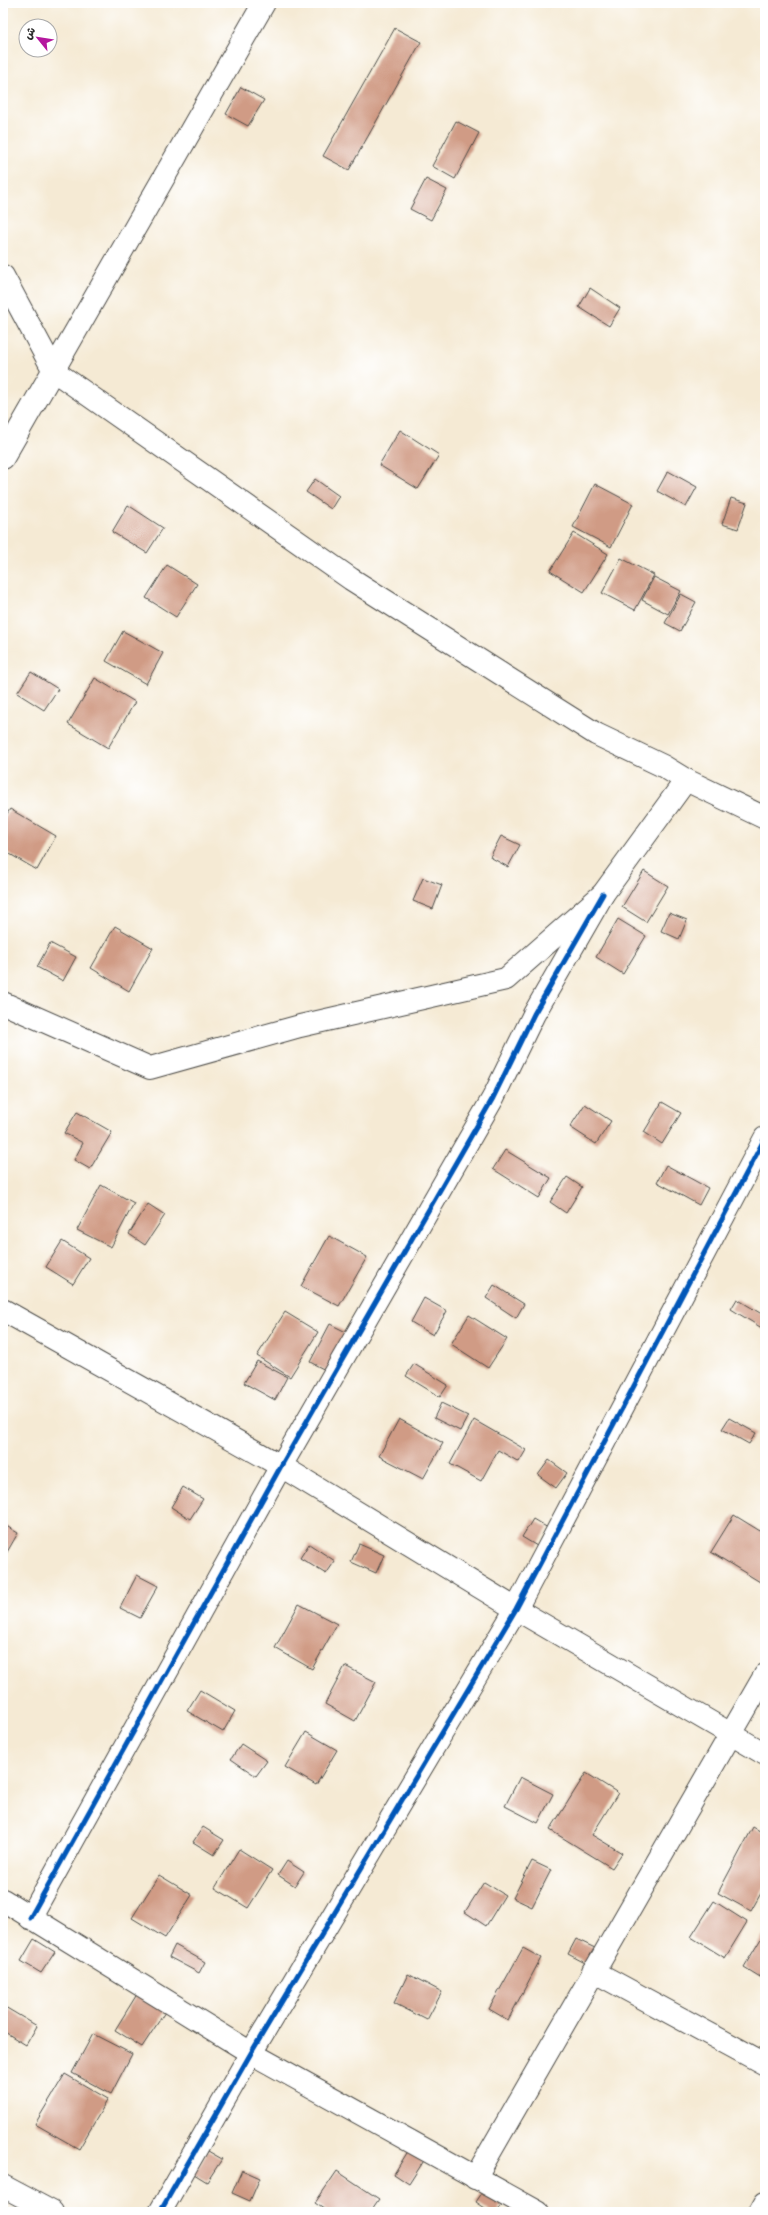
<svg xmlns="http://www.w3.org/2000/svg" width="768" height="2215" font-family="'Comic Neue','Playpen Sans Arabic',sans-serif">
<style>
.building{fill:#d09b85}
.lines{fill:none;stroke-linecap:round;stroke-linejoin:round}
.minor-casing{stroke:#494844;stroke-width:24}
.minor{stroke:#fff;stroke-width:22}
.cycleway-casing{stroke:#fff;stroke-width:8}
.cycleway{stroke:#0057b8;stroke-width:5}
</style>
<rect width="100%" height="100%" fill="#fff"/>
<filter id="ink" filterUnits="userSpaceOnUse"><feTurbulence type="fractalNoise" baseFrequency=".025" numOctaves="2"/><feDisplacementMap in="SourceGraphic" scale="8" xChannelSelector="R" yChannelSelector="G"/><feConvolveMatrix kernelMatrix="1 2 1 2 8 2 1 2 1" color-interpolation-filters="sRGB"/></filter>
<filter id="wash" filterUnits="userSpaceOnUse"><feTurbulence type="fractalNoise" baseFrequency=".012" numOctaves="4" result="noise"/><feDisplacementMap in="SourceGraphic" scale="16" xChannelSelector="R" yChannelSelector="G"/><feGaussianBlur stdDeviation="0.9" result="paint"/><feColorMatrix in="noise" values="0 0 0 0 0 0 0 0 0 0 0 0 0 0 0 0 0 1.4 0 .05"/><feComposite in="paint" operator="in"/></filter>
<g filter="url(#wash)">
<rect width="100%" height="100%" fill="#f5ead4"/>
<g id="blocks">
<!-- building -->
<g class="building">
<polygon points="395,28 421,42 349,170 323,156"/>
<polygon points="241,87 264,100 248,126 226,114"/>
<polygon points="456,121 479,133 455,179 432,166"/>
<polygon points="426,179 447,190 431,220 410,209"/>
<polygon points="590,288 620,308 609,326 579,307"/>
<polygon points="400,430 439,455 418,489 379,465"/>
<polygon points="668,471 697,487 686,507 657,491"/>
<polygon points="315,479 339,496 331,509 306,492"/>
<polygon points="595,484 633,504 611,547 573,527"/>
<polygon points="731,498 747,503 738,529 722,524"/>
<polygon points="128,505 163,528 147,553 112,532"/>
<polygon points="574,533 608,554 584,592 550,571"/>
<polygon points="621,558 654,575 635,610 602,593"/>
<polygon points="167,565 197,584 176,617 146,598"/>
<polygon points="654,577 681,591 668,614 642,600"/>
<polygon points="681,594 696,602 680,631 665,623"/>
<polygon points="123,631 163,653 146,684 106,661"/>
<polygon points="31,672 58,689 44,710 17,693"/>
<polygon points="95,678 135,702 108,748 68,724"/>
<polygon points="10,809 56,836 37,870 3,850 3,820"/>
<polygon points="501,836 520,845 508,867 490,857"/>
<polygon points="644,871 668,886 646,922 622,907"/>
<polygon points="423,878 442,885 433,909 413,901"/>
<polygon points="669,913 687,920 679,939 661,931"/>
<polygon points="618,919 646,936 623,974 596,957"/>
<polygon points="115,926 153,948 129,991 91,968"/>
<polygon points="50,943 76,957 63,981 37,967"/>
<polygon points="662,1102 681,1113 662,1144 644,1132"/>
<polygon points="585,1104 611,1121 596,1144 570,1127"/>
<polygon points="77,1112 112,1132 90,1169 74,1160 83,1143 64,1133"/>
<polygon points="505,1150 551,1178 539,1198 493,1169"/>
<polygon points="666,1165 708,1188 699,1205 657,1182"/>
<polygon points="567,1177 582,1187 566,1213 550,1202"/>
<polygon points="101,1185 134,1203 111,1247 77,1230"/>
<polygon points="148,1204 165,1215 145,1245 129,1234"/>
<polygon points="329,1236 367,1257 339,1306 301,1286"/>
<polygon points="62,1241 89,1258 73,1284 46,1267"/>
<polygon points="494,1285 524,1304 516,1318 486,1298"/>
<polygon points="424,1298 447,1311 433,1335 411,1322"/>
<polygon points="737,1299 765,1316 765,1330 731,1309"/>
<polygon points="285,1312 318,1332 290,1377 257,1356"/>
<polygon points="469,1315 507,1339 488,1368 451,1344"/>
<polygon points="330,1324 350,1334 331,1373 310,1362"/>
<polygon points="257,1361 287,1377 275,1400 244,1383"/>
<polygon points="414,1364 448,1385 440,1397 406,1376"/>
<polygon points="441,1403 468,1416 460,1431 434,1418"/>
<polygon points="729,1418 756,1433 749,1444 722,1429"/>
<polygon points="399,1419 443,1443 423,1479 379,1456"/>
<polygon points="474,1420 526,1450 519,1462 498,1450 481,1481 450,1464"/>
<polygon points="549,1460 567,1473 556,1488 538,1475"/>
<polygon points="183,1487 203,1499 190,1519 171,1507"/>
<polygon points="734,1515 765,1534 765,1585 711,1552"/>
<polygon points="533,1519 548,1528 537,1546 522,1537"/>
<polygon points="3,1524 18,1533 3,1559"/>
<polygon points="309,1544 335,1561 326,1574 300,1558"/>
<polygon points="359,1544 384,1555 376,1573 351,1562"/>
<polygon points="137,1575 158,1586 140,1618 120,1608"/>
<polygon points="299,1604 337,1624 312,1669 275,1648"/>
<polygon points="345,1666 376,1682 355,1721 325,1704"/>
<polygon points="200,1690 235,1711 223,1732 187,1711"/>
<polygon points="306,1732 337,1750 316,1785 285,1767"/>
<polygon points="241,1744 267,1761 256,1776 231,1759"/>
<polygon points="586,1773 618,1793 592,1835 622,1853 612,1868 550,1830"/>
<polygon points="520,1777 553,1794 538,1823 505,1806"/>
<polygon points="203,1827 224,1840 214,1855 193,1842"/>
<polygon points="753,1827 765,1834 765,1886 751,1911 718,1893"/>
<polygon points="239,1849 272,1870 248,1908 215,1888"/>
<polygon points="287,1861 304,1872 295,1886 278,1875"/>
<polygon points="532,1861 551,1870 532,1907 513,1898"/>
<polygon points="159,1875 192,1895 165,1938 132,1918"/>
<polygon points="484,1882 505,1895 486,1926 465,1912"/>
<polygon points="714,1901 747,1922 725,1958 691,1937"/>
<polygon points="765,1932 765,1980 744,1967"/>
<polygon points="34,1939 55,1952 41,1973 21,1961"/>
<polygon points="576,1939 595,1948 587,1964 568,1954"/>
<polygon points="175,1945 205,1962 199,1973 169,1957"/>
<polygon points="523,1948 541,1958 508,2020 489,2009"/>
<polygon points="408,1974 442,1992 427,2020 394,2003"/>
<polygon points="139,1991 167,2009 142,2047 115,2030"/>
<polygon points="5,2007 37,2026 26,2045 3,2031 3,2010"/>
<polygon points="93,2034 132,2054 111,2094 72,2073"/>
<polygon points="65,2074 108,2099 79,2149 35,2124"/>
<polygon points="410,2148 425,2159 409,2184 394,2174"/>
<polygon points="208,2151 222,2159 207,2182 194,2174"/>
<polygon points="242,2170 260,2178 250,2201 232,2193"/>
<polygon points="337,2171 379,2199 370,2212 328,2212 315,2203"/>
<polygon points="484,2190 503,2203 497,2212 491,2212 476,2202"/>
</g>
</g>
</g>
<g filter="url(#ink)">
<use href="#blocks" fill-opacity="0" stroke="#494844" stroke-width="1"/>
<g class="lines">
<defs>
<g id="minor">
<polyline points="3,276 54,371 351,579 596,734 663,766 686,780"/>
<polyline points="3,458 264,3"/>
<polyline points="3,1003 150,1068 300,1026 506,979 603,894 686,780 765,818"/>
<polyline points="3,1310 281,1466 516,1609 765,1754"/>
<polyline points="3,1900 251,2053 538,2212"/>
<polyline points="30,1918 281,1466 493,1098 534,1014 603,894"/>
<polyline points="593,1971 765,2064"/>
<polyline points="475,2178 765,1675"/>
<polyline points="3,2186 52,2212"/>
<polyline points="160,2212 251,2053 516,1609 765,1138"/>
<polyline points="760,2212 765,2203"/>
</g>
</defs>
<!-- minor casing -->
<use href="#minor" class="minor-casing"/>
<!-- minor -->
<use href="#minor" class="minor"/>
<defs>
<g id="cycleway">
<polyline points="30,1918 281,1466 493,1098 534,1014 603,894"/>
<polyline points="160,2212 251,2053 516,1609 765,1138"/>
</g>
</defs>
<!-- cycleway casing -->
<use href="#cycleway" class="cycleway-casing"/>
<!-- cycleway -->
<use href="#cycleway" class="cycleway"/>
</g>
</g>
<!-- margin -->
<rect width="768" height="2215" fill="none" stroke="#fff" stroke-width="16"/>
<!-- north arrow -->
<g transform="translate(38 38) rotate(300)"><circle r="19" fill="#ffffff" stroke="#aaaaaa"/>
<path d="M0-3L7 15L0 10L-7 15Z" fill="#b5179e"/>
<text y="-6" font-size="11" font-weight="bold" text-anchor="middle" fill="#2b2b2b">ش</text>
</g>
</svg>
